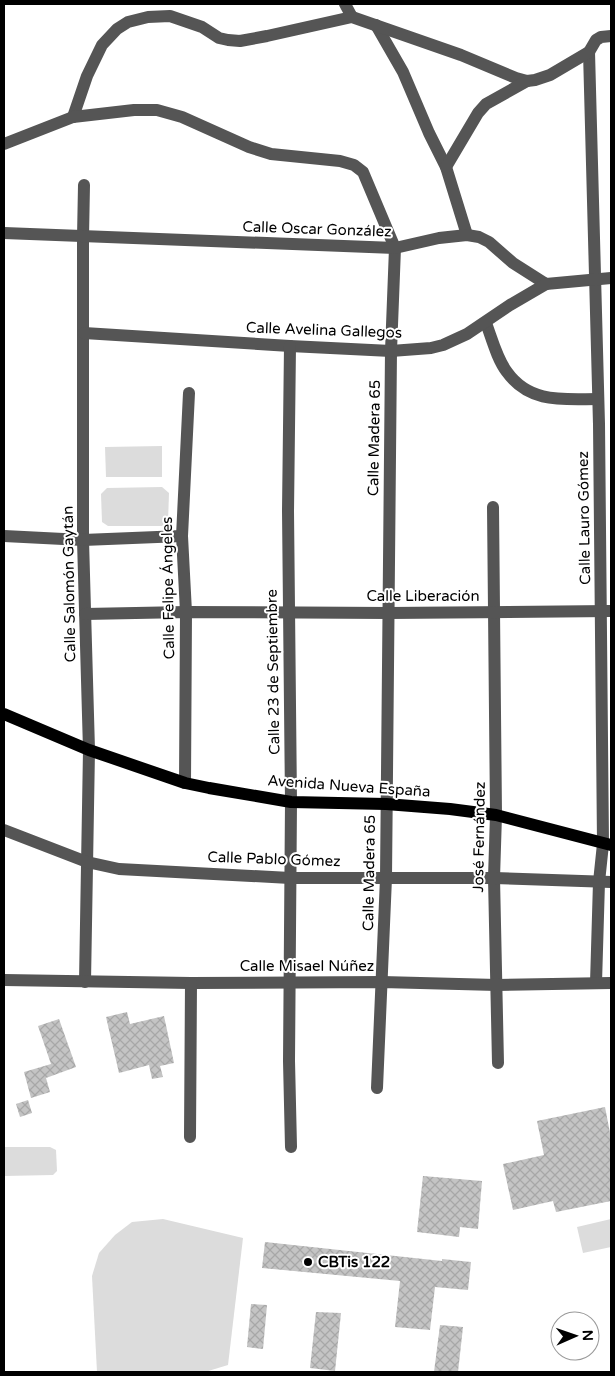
<svg xmlns="http://www.w3.org/2000/svg" width="615" height="1376" font-family="'Varela Round',sans-serif">
<style>
.pitch{fill:#dcdcdc}
.building{fill:url(#building-cross-hatch)}
.lines{fill:none;stroke-linecap:round;stroke-linejoin:round}
.minor{stroke:#555;stroke-width:12}
.major{stroke:#000;stroke-width:12}
.poi-dot{fill:#000;stroke:#fff;stroke-width:2}
.labels{text-anchor:middle;stroke-width:4;stroke-linejoin:round;paint-order:stroke}
.street-label{font-size:15px;fill:#000;stroke:#fff}
.poi-label{font-size:15px;font-weight:bold;fill:#000;stroke:#fff;text-anchor:start}
</style>
<defs>
<pattern id="building-cross-hatch" width="8" height="8" patternUnits="userSpaceOnUse" patternTransform="scale(1.25)"><rect width="8" height="8" fill="#c4c4c4"/><path d="M0 0l8 8M0 8l8-8" fill="none" stroke="#a7a7a7"/></pattern>
</defs>
<rect width="100%" height="100%" fill="#fff"/>
<!-- pitch -->
<g class="pitch">
<polygon points="162,446 162,477 106,477 105,447"/>
<polygon points="162,487 169,493 168,522 162,526 108,526 102,522 101,494 107,488"/>
<polygon points="4,1147 50,1147 56,1150 57,1171 53,1175 4,1176"/>
<polygon points="163,1219 243,1238 228,1365 205,1372 97,1372 92,1276 99,1253 115,1235 132,1222"/>
<polygon points="611,1219 611,1247 583,1253 577,1227"/>
</g>
<!-- building -->
<g class="building">
<polygon points="127,1012 130,1024 164,1016 174,1063 160,1066 163,1077 152,1079 149,1065 119,1073 106,1017"/>
<polygon points="59,1019 76,1067 46,1078 50,1092 31,1098 24,1072 51,1064 38,1026"/>
<polygon points="28,1100 32,1113 20,1117 16,1104"/>
<polygon points="605,1107 611,1138 611,1201 556,1212 553,1201 513,1210 503,1164 544,1155 537,1121"/>
<polygon points="423,1176 482,1181 478,1229 460,1227 459,1237 417,1232"/>
<polygon points="265,1242 442,1261 442,1259 471,1262 468,1290 435,1287 430,1330 395,1327 400,1281 262,1268"/>
<polygon points="251,1304 267,1305 263,1349 247,1347"/>
<polygon points="316,1312 341,1313 335,1371 310,1368"/>
<polygon points="440,1325 463,1327 458,1372 434,1372"/>
</g>
<g class="lines">
<!-- minor -->
<g class="minor">
<polyline points="345,4 352,17"/>
<polyline points="376,25 403,72 429,133 446,167 467,235"/>
<polyline points="589,52 599,424 603,844 599,882 596,983"/>
<polyline points="73,117 87,76 102,45 117,29 128,22 148,17 170,16 202,27 219,38 228,40 240,41 267,36 352,17 461,55 516,78 527,81 535,80 550,75 589,52 596,40 601,37 611,36"/>
<polyline points="4,144 73,117 134,110 157,110 182,117 249,147 271,154 340,161 354,165 363,172 395,248 391,351 386,878 377,1088"/>
<polyline points="446,167 478,113 486,104 527,81"/>
<polyline points="84,185 83,237 83,540 89,750 85,982"/>
<polyline points="4,233 395,248 439,238 467,235 479,237 489,242 513,263 546,284 611,278"/>
<path d="M486 323C492 339 497 359 507 372 530 404 564 399 598 399"/>
<polyline points="84,333 290,346 391,351 431,348 443,345 467,334 510,305 546,284"/>
<polyline points="290,346 288,511 291,802 289,1061 291,1147"/>
<polyline points="493,507 496,815 494,878 498,1063"/>
<polyline points="4,536 83,540 182,536"/>
<polyline points="85,614 186,612 389,613 611,611"/>
<polyline points="185,783 186,612 182,536 189,393"/>
<polyline points="4,830 87,862 119,869 290,878 494,878 611,882"/>
<polyline points="4,980 191,983 382,982 497,985 611,983"/>
<polyline points="190,1137 191,983"/>
</g>
<!-- major -->
<polyline class="major" points="4,714 89,750 185,783 209,788 291,802 386,804 450,809 496,815 611,845"/>
</g>
<!-- markers -->
<circle class="poi-dot" cx="308" cy="1262" r="5"/>
<g class="labels">
<!-- street labels -->
<g class="street-label">
<text transform="translate(317 229) rotate(2)" y="5">Calle Oscar González</text>
<text transform="translate(324 330) rotate(2)" y="5">Calle Avelina Gallegos</text>
<text transform="translate(374 438) rotate(-89)" y="5">Calle Madera 65</text>
<text transform="translate(584 518) rotate(-91)" y="5">Calle Lauro Gómez</text>
<text transform="translate(69 584) rotate(-91)" y="5">Calle Salomón Gaytán</text>
<text transform="translate(168 588) rotate(-91)" y="5">Calle Felipe Ángeles</text>
<text x="423" y="601">Calle Liberación</text>
<text transform="translate(273 672) rotate(-91)" y="5">Calle 23 de Septiembre</text>
<text transform="translate(349 786) rotate(4)" y="5">Avenida Nueva España</text>
<text transform="translate(479 837) rotate(-89)" y="5">José Fernández</text>
<text transform="translate(274 859) rotate(2)" y="5">Calle Pablo Gómez</text>
<text transform="translate(369 873) rotate(-89)" y="5">Calle Madera 65</text>
<text x="307" y="971">Calle Misael Núñez</text>
</g>
<!-- poi labels -->
<g class="poi-label">
<text x="318" y="1267">CBTis 122</text>
</g>
</g>
<!-- border -->
<rect width="615" height="1376" fill="none" stroke="#000000" stroke-width="10"/>
<!-- north arrow -->
<g transform="translate(575 1336) rotate(88)"><circle r="24" fill="#ffffff" stroke="#999999"/>
<path d="M0-4L9 19L0 12L-9 19Z" fill="#000000"/>
<text y="-8" font-size="14" font-weight="bold" text-anchor="middle" fill="#000000">N</text>
</g>
</svg>
